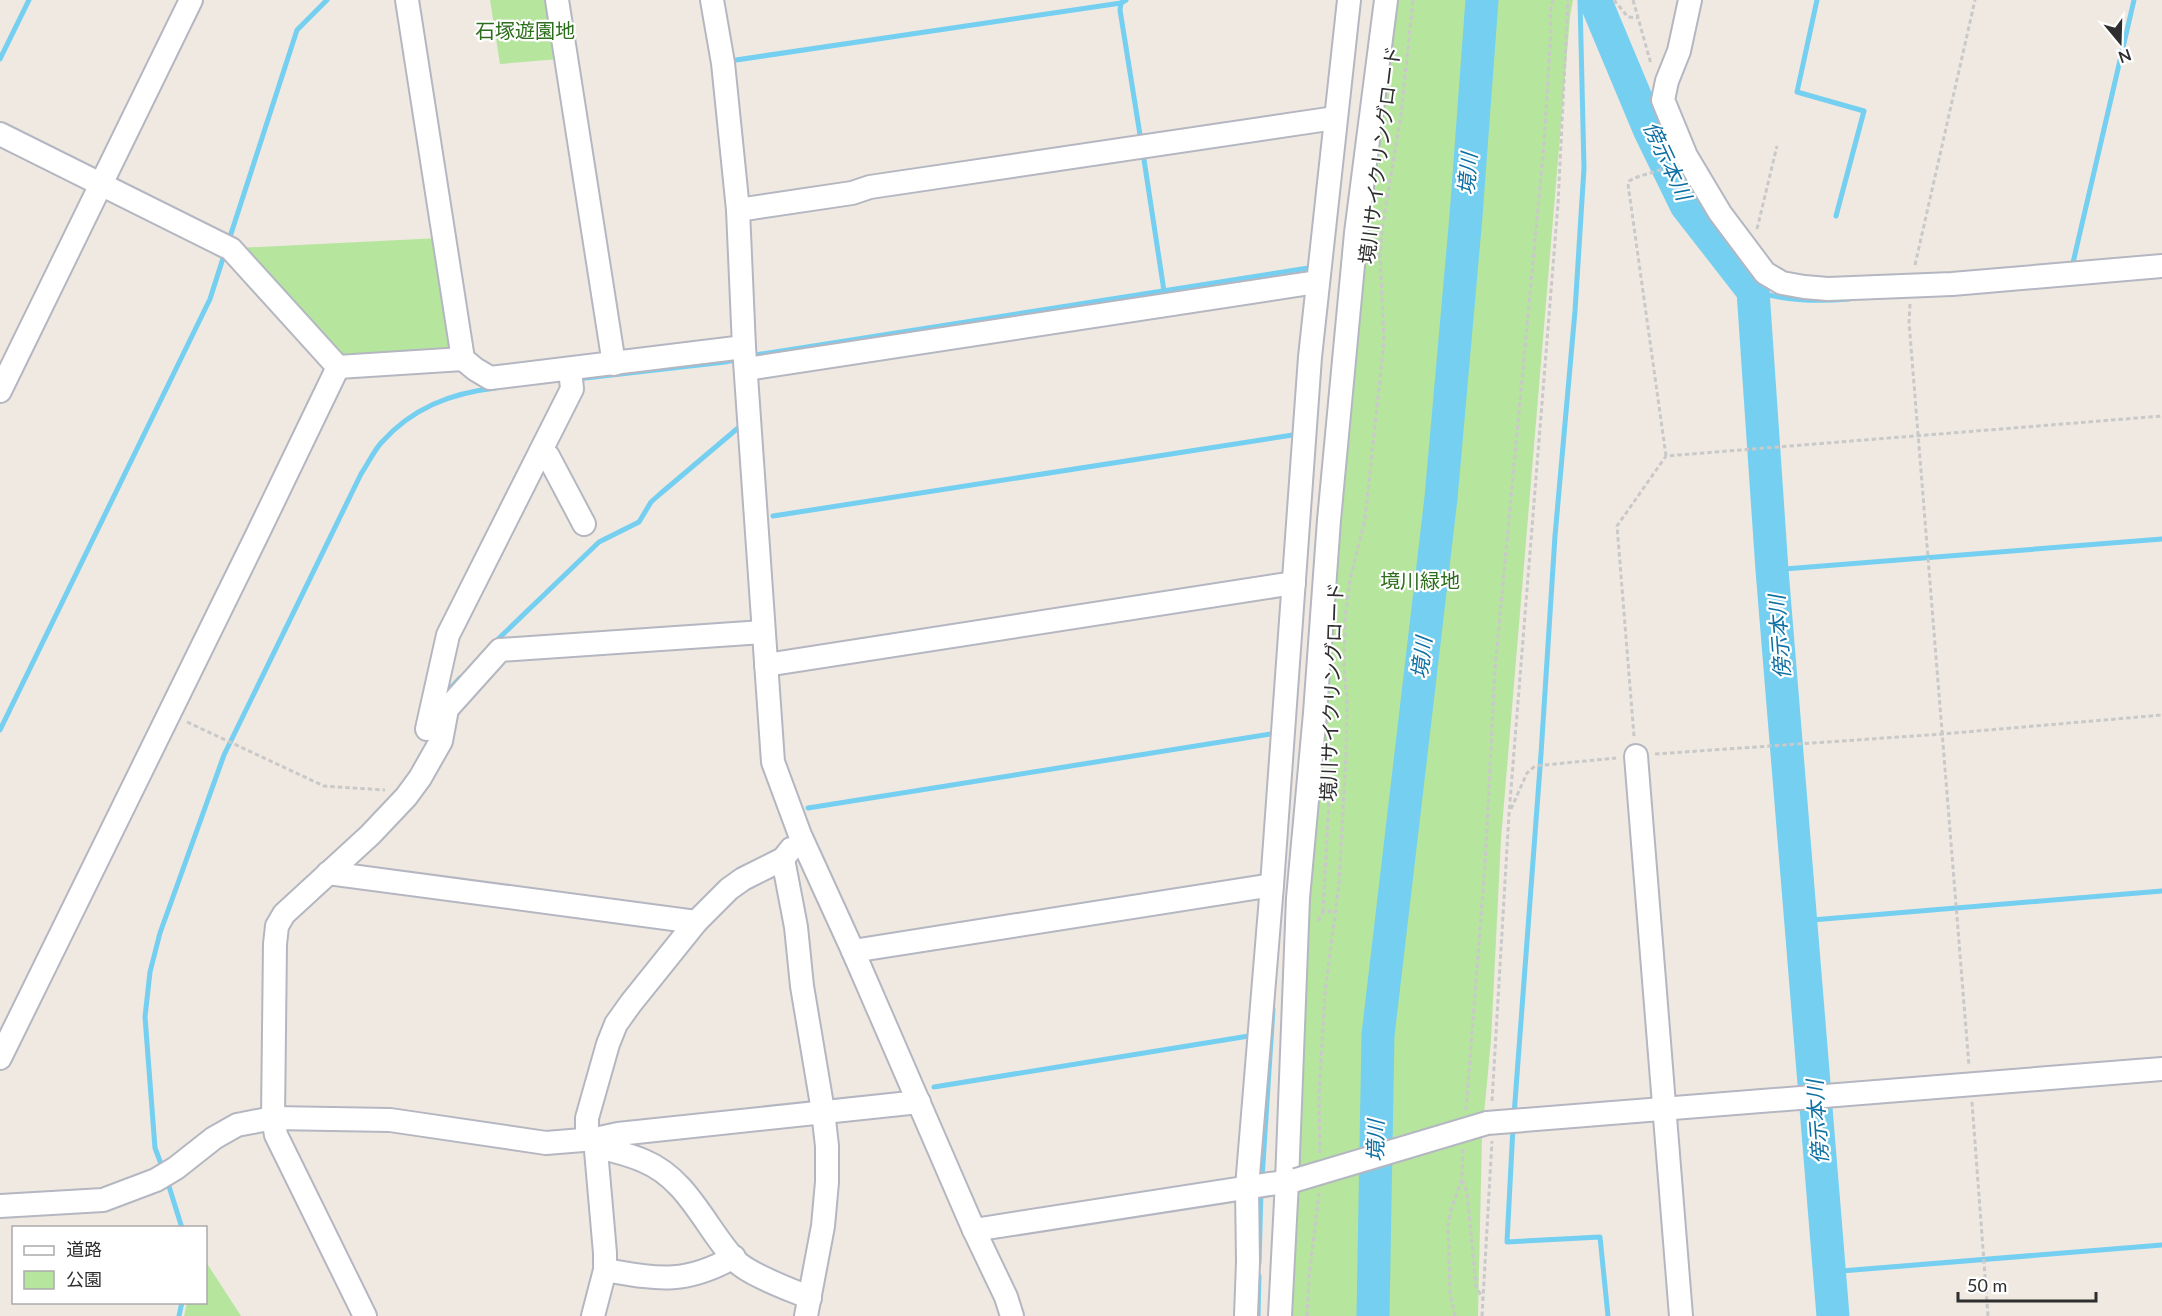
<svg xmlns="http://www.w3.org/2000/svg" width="2162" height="1316" font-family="Lato,'Noto Sans JP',sans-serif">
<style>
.green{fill:#b6e59e}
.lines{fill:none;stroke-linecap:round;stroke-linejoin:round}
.stream{stroke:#75cff0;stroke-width:5}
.river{stroke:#75cff0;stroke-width:33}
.minor-casing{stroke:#b4b7c1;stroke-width:26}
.path{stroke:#c9c9c9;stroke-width:3;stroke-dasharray:4.5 3;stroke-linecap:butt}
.minor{stroke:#fff;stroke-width:22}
.minor-bridge-casing{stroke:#b4b7c1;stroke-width:26;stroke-linecap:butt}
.minor-bridge{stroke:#fff;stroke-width:22}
.labels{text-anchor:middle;stroke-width:4.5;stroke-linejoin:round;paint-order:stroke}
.park-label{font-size:20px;fill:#2c6e1b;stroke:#fff}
.street-label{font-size:20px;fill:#2e2e2e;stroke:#fff}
.water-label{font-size:21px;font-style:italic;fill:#0d6fa3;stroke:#fff}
</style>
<rect width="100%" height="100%" fill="#efe9e1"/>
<!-- green -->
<g class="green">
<polygon points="490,0 551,0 559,59 500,64"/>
<polygon points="1385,0 1573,0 1570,17 1501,839 1491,1040 1482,1136 1478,1316 1278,1316 1287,1146"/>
<polygon points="440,238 458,352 348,361 238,248"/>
<polygon points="206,1260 206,1262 241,1316 184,1316 187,1303 206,1302"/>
</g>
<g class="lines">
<!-- stream -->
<g class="stream">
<polyline points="1126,0 1121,3 1120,10 1141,141"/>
<polyline points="1817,0 1797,92 1864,111 1836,216"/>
<polyline points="0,59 29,0"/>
<polyline points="736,60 1121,3"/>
<polyline points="1143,153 1164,291"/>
<polyline points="228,243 297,30 327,0"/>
<polyline points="2072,267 2134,0"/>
<path d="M1753 291C1786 301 1816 302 1849 299"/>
<polyline points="749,356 1315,267"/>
<polyline points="577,379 725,362 740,359"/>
<polyline points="773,516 1299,434"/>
<polyline points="1772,570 2162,539"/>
<polyline points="494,643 599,542 639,522 651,502 660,494 738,428"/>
<polyline points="446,693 460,678"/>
<polyline points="0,730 210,299 225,252"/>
<polyline points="808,808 1277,733"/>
<polyline points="1800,921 2162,891"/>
<polyline points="934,1087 1255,1035"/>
<polyline points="1514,1115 1541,754 1555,536 1575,311 1584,168 1580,0"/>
<polyline points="1513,1127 1507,1242 1600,1237 1608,1316"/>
<path d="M163 1169 155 1148 145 1017 150 972 160 933 224 755 361 474C368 464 373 452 381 443 412 408 451 393 496 388"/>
<polyline points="1262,1179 1273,1009"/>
<polyline points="167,1180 182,1228"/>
<polyline points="1259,1263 1261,1192"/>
<polyline points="1829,1272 2162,1245"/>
<polyline points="179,1316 182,1302"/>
<polyline points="1258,1316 1259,1276"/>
</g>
<!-- river -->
<g class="river">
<polyline points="1595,0 1649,129 1686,205 1753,291 1772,570 1833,1316"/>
<polyline points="1373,1316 1378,1035 1441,498 1466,216 1482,0"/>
</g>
<defs>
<g id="minor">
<polyline points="407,0 463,359 475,369 490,378 744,347"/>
<polyline points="557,0 614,364"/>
<polyline points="712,0 723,63 738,210 744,347 773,762 800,835 853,951 974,1230 1006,1297 1012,1316"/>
<polyline points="1690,0 1679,51 1667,81 1663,100 1686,156 1720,213 1765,273 1782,283 1804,287 1828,289 1952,284 2162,266"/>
<polyline points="0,134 231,249 338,367"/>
<polyline points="738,210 852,193 870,187 1335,118"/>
<polyline points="338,367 463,359"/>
<polyline points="747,369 1317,282"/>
<polyline points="0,391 191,0"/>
<polyline points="541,451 548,456 584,524"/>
<polyline points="766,665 1294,583"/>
<polyline points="427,729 448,635 572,389 570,369"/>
<polyline points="1636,756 1681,1316"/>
<polyline points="783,859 796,927 802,986 823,1111 827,1146 827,1182 823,1226 806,1316"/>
<polyline points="328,873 696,922"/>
<polyline points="853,951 1272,885"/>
<polyline points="0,1058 257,535 338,367"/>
<polyline points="1487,1123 2162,1069"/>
<polyline points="587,1140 587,1118 608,1044 616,1024 631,1003 696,922 729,889 743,879 783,859 791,849"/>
<path d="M596 1146C612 1151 629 1154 644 1161 688 1179 706 1229 736 1261 749 1275 792 1290 810 1298"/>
<polyline points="0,1206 103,1200 156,1180 176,1168 214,1138 237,1125 273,1118 390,1120 546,1143 595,1139 618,1134 919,1102"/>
<polyline points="974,1230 1296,1180"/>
<path d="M605 1270C658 1279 684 1285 734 1257"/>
<polyline points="365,1316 276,1135 273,1118 275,944 277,926 284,914 370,835 406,797 420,778 441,741 447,709 500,650 763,632"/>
<polyline points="593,1316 605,1270 605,1253 595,1139"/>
<polyline points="1246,1316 1248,1262 1247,1187 1272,885 1310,357 1349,0"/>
<polyline points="1280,1316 1287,1181 1298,898 1315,713 1329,520 1356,233 1386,0"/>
</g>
</defs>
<!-- minor casing -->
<use href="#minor" class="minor-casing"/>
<!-- path -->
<g class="path">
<polyline points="1614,0 1628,17 1637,18"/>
<polyline points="1633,0 1651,64"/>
<polyline points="1757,229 1777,146"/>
<polyline points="1915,265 1975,0"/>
<polyline points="1910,304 1909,322 1969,1066"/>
<path d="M1666 456 1628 184 1629 181C1641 174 1656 173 1669 166"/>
<polyline points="187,722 324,786 385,790"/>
<polyline points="1634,736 1617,526 1666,456 2162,416"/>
<polyline points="1655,754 1942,734 2162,715"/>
<polyline points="1511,809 1527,773 1535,766 1616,758"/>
<polyline points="1323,912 1329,799"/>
<polyline points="1318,921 1323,912 1334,911"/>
<polyline points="1492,1101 1509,814 1558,204 1568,0"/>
<polyline points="1972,1102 1988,1316"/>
<polyline points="1466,1110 1485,865 1495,669 1544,144 1551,31 1550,13 1553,0"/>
<polyline points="1320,1153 1319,1096 1325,993 1339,884 1346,754 1347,701 1344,666 1345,618 1350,580 1365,519 1368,491 1384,341 1380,255 1383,223 1401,115 1413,0"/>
<polyline points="1462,1180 1467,1192 1476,1286 1483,1299"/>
<polyline points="1307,1316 1309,1277 1319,1193"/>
<polyline points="1455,1316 1450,1293 1448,1226 1451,1210 1462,1178 1463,1149"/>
<polyline points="1482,1316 1492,1141"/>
</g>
<!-- minor -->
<use href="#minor" class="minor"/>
<defs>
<polyline id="minor-bridge" points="1296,1180 1487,1123"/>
</defs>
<!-- minor-bridge casing -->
<use href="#minor-bridge" class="minor-bridge-casing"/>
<!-- minor-bridge -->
<use href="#minor-bridge" class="minor-bridge"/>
</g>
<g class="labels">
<!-- park labels -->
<g class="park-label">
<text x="525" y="38">石塚遊園地</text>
<text x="1420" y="588">境川緑地</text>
</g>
<!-- street labels -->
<g class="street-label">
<text transform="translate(1380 155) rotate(-83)" y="7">境川サイクリングロード</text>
<text transform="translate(1332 692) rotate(-88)" y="7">境川サイクリングロード</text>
</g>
<!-- water labels -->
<g class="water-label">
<text transform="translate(1667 161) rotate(65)" y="7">傍示本川</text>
<text transform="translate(1468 174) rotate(-85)" y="7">境川</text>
<text transform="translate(1780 637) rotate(-94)" y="7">傍示本川</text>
<text transform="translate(1422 658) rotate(-83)" y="7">境川</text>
<text transform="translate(1818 1122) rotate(-94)" y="7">傍示本川</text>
<text transform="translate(1376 1141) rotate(-89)" y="7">境川</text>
</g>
</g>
<!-- legend -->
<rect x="12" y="1226" width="195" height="78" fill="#ffffff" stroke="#ababab" stroke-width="1.5"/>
<rect x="24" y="1246" width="30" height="9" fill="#ffffff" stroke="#ababab" stroke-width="1.5"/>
<text x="66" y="1256" font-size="18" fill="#2e2e2e">道路</text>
<rect x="24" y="1271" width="30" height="18" fill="#b6e59e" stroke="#ababab" stroke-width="1.5"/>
<text x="66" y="1286" font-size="18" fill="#2e2e2e">公園</text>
<!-- north arrow -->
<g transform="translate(2120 42) rotate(161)" stroke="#ffffff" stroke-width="4.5" paint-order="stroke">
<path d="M0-4.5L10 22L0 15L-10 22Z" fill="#2e2e2e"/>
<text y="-9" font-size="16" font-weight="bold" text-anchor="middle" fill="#2e2e2e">N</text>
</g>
<!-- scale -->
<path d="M1958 1292v9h138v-9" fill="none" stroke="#2e2e2e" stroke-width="3"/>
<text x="1967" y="1292" font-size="18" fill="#2e2e2e" stroke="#ffffff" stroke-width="4.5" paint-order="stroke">50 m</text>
</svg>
